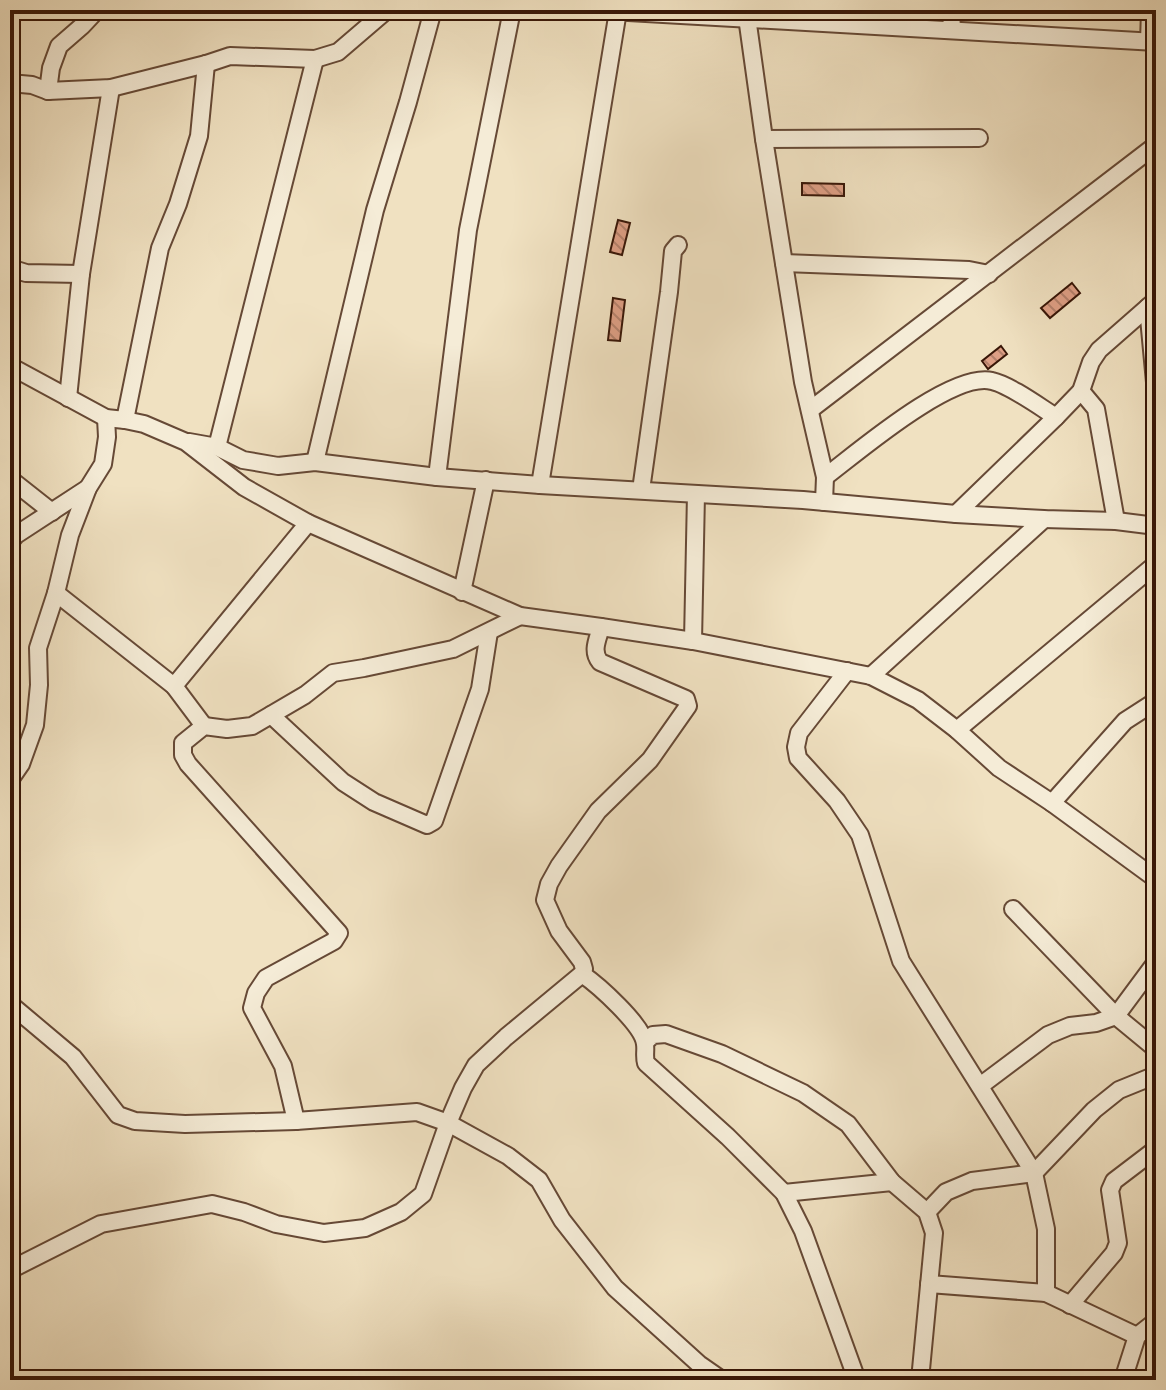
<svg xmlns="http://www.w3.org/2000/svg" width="1166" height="1390" font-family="'IM FELL Great Primer',serif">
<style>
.building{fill:url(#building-back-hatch);stroke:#381607;stroke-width:2}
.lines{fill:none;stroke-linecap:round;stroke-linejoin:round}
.minor-casing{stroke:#664936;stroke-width:20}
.minor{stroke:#f5ecd7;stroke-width:16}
</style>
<defs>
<pattern id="building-back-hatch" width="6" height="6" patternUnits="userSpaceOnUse" patternTransform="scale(2)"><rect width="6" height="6" fill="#de9f85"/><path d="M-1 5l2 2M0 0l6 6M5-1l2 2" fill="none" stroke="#b5816b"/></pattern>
</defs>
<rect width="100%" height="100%" fill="#f0e1c1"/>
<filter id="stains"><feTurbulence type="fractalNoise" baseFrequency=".0025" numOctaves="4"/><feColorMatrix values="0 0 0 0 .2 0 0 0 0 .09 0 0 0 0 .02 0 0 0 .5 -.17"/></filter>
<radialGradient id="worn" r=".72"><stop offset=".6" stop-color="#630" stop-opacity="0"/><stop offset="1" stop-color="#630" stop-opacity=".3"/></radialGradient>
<!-- building -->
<g class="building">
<polygon points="802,183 844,184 844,196 802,195"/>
<polygon points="618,220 630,223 622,255 610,252"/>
<polygon points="1072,283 1080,293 1050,318 1041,308"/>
<polygon points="613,298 625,300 620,341 608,340"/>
<polygon points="1001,346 1007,354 988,369 982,361"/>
</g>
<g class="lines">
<defs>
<g id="minor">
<polyline points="593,10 1156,42"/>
<polyline points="746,10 764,139 803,382 825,477 824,502"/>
<polyline points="951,10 952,30"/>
<polyline points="1149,42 1150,10"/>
<polyline points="10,83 32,85 48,91 111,88 206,64 230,56 315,59 338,52 387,10"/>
<polyline points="48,91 51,68 59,46 82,26 97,10"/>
<polyline points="764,139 979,138"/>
<polyline points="784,263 969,270 989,274"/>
<polyline points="10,268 26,273 81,274"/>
<polyline points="1148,307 1156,393"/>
<polyline points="10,366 106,418 125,420 144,424 186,442 244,487 308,523 520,616 601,627 693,641 871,676 918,700 957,730 999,768 1052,803 1156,879"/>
<polyline points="1081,391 1096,409 1116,521"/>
<polyline points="68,398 81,274 111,88"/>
<polyline points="810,410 1156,145"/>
<polyline points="125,420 160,248 178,204 199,136 206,64"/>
<polyline points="189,442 217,447 243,460 278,466 315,462 437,477 540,485 803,500 956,514 1044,519 1116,521 1156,526"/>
<polyline points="217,447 315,59"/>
<polyline points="315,462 375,210 408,102 433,10"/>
<polyline points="437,477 468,230 512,10"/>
<path d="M825 477C858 452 952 371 992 381 1010 385 1040 407 1056 417"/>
<polyline points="10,482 14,482 52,512"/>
<polyline points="540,485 618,11"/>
<polyline points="641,490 669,292 673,251 678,245"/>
<polyline points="956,514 1056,417 1081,391 1091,362 1099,350 1156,300"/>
<polyline points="10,542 16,535 88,488"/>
<polyline points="462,592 486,480"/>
<polyline points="56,593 174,686 204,726"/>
<polyline points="693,641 696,494"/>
<polyline points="847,671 799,733 796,747 798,758 837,801 860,835 901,961 1034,1173 1046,1229 1046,1293"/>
<polyline points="871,676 1044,519"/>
<polyline points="174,686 308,523"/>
<polyline points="271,715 343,782 374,802 427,825 434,821 480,689 489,632"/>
<polyline points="957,730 1156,564"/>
<polyline points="10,780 21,764 35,725 39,685 38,648 56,593 70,535 88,488 103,464 107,437 106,418"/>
<polyline points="1052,803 1125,721 1156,701"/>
<polyline points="1013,909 1116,1016 1156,1049"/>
<path d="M582 974C598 985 643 1025 645 1044 646 1051 644 1056 646 1063L728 1137 784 1193 803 1231 857 1380"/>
<polyline points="10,1004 73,1057 118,1115 135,1121 185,1124 296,1121 417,1112 448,1123 508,1156 539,1180 562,1220 615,1288 699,1364 722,1380"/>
<polyline points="645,1042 653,1035 666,1034 722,1054 803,1093 848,1124 892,1182 927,1212 934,1233 920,1380"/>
<polyline points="980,1086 1048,1035 1070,1026 1096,1023 1116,1016 1156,962"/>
<polyline points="296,1121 283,1066 252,1008 256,993 266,978 334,941 339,933 188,764 183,755 183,743 204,726 227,729 252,726 305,695 333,673 364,668 453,649 520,616"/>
<polyline points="784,1193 892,1182"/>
<polyline points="927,1212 946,1192 972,1181 1034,1173 1094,1110 1119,1090 1156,1075"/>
<path d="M10 1270 101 1224 212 1204 244 1212 276 1224 324 1233 365 1228 401 1212 423 1194 448 1123 463 1088 476 1065 506 1037 582 974 584 969 582 962 559 931 545 900 549 884 559 866 598 811 650 760 688 706 686 699 600 662C591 651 598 639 601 627"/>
<polyline points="929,1284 1046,1293 1137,1336"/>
<polyline points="1070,1305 1114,1253 1118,1243 1110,1190 1114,1181 1156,1149"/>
<polyline points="1123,1380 1137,1336 1156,1321"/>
</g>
</defs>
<!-- minor casing -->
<use href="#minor" class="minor-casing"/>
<!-- minor -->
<use href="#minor" class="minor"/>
</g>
<!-- margin -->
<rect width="1166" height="1390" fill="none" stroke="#f0e1c1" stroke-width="40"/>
<rect x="12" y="12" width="1142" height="1366" fill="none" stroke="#381607" stroke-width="4"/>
<rect x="20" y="20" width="1126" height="1350" fill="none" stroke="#381607" stroke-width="2"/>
<rect width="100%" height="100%" filter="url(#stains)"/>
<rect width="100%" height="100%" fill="url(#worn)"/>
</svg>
